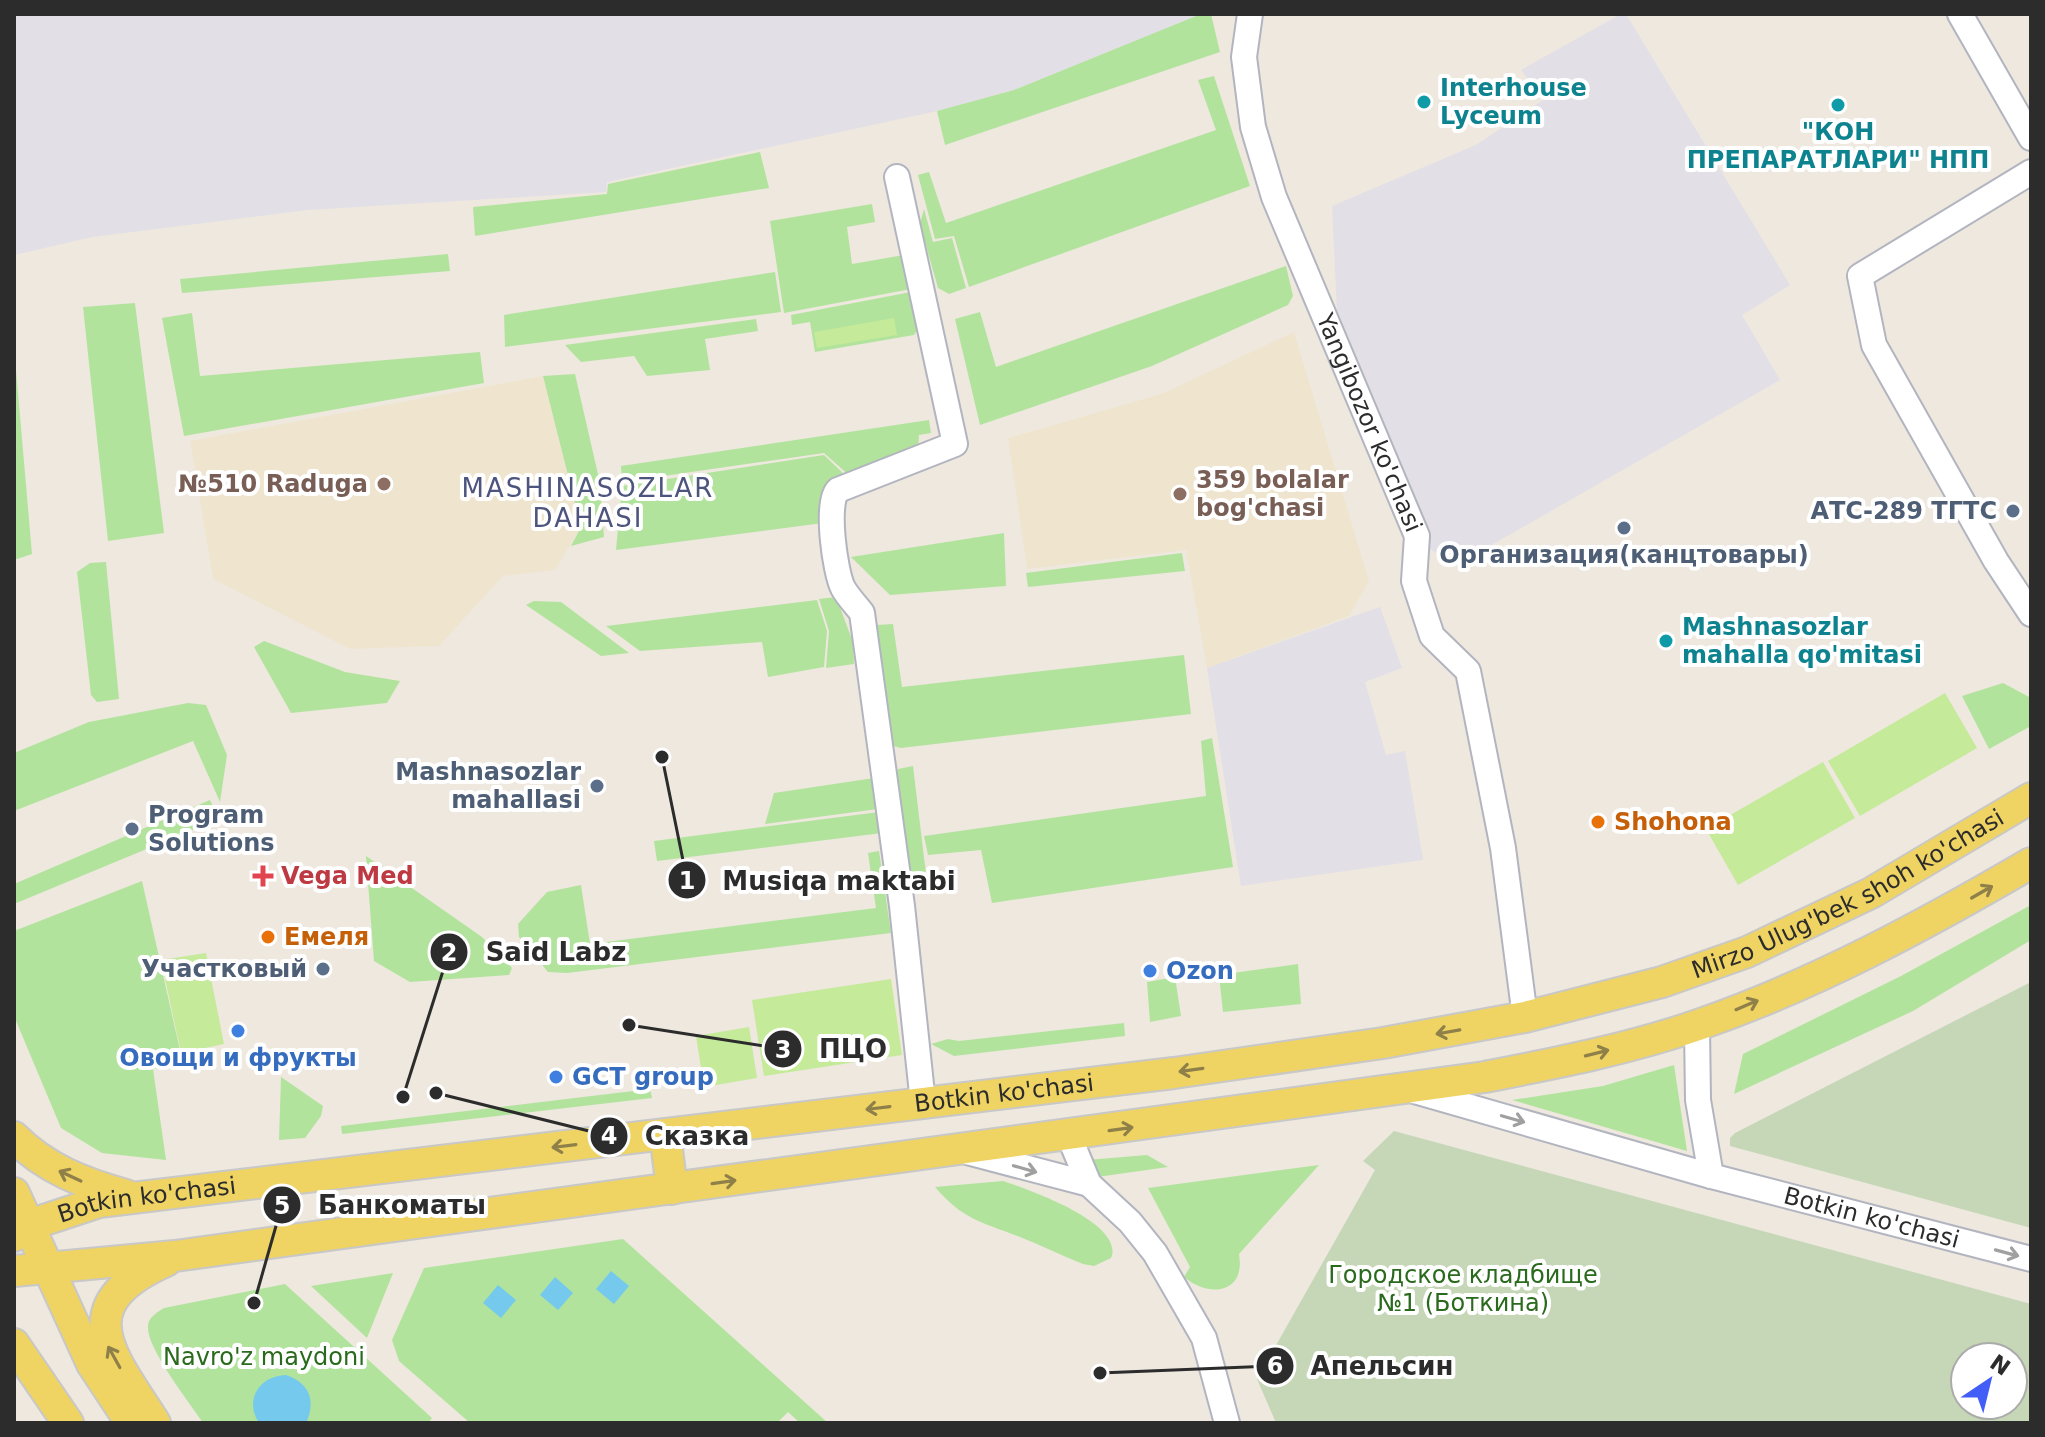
<svg xmlns="http://www.w3.org/2000/svg" width="2045" height="1437" font-family="'DejaVu Sans',sans-serif">
<style>
.industrial{fill:#e2dfe6}
.education{fill:#efe5cf}
.green{fill:#b2e39d}
.cemetery{fill:#c5d7b6;fill-rule:evenodd}
.pitch{fill:#c5ea99}
.water{fill:#74c9ed}
.lines{fill:none;stroke-linecap:round;stroke-linejoin:round}
.minor-casing{stroke:#b2b5bf;stroke-width:28}
.major-casing{stroke:#c8c8c8;stroke-width:34}
.minor{stroke:#fff;stroke-width:24}
.major{stroke:#efd363;stroke-width:30}
.oneway{stroke:#8e8048}
.oneway2{stroke:#a0a0a0}
.culture-dot{fill:#0f9aa8;stroke:#fff;stroke-width:3}
.education-dot{fill:#8d6e63;stroke:#fff;stroke-width:3}
.service-dot{fill:#5c6f8a;stroke:#fff;stroke-width:3}
.food-dot{fill:#e8710a;stroke:#fff;stroke-width:3}
.health-dot{fill:#e0444e;stroke:#fff;stroke-width:3}
.shop-dot{fill:#3f7fe0;stroke:#fff;stroke-width:3}
.labels{text-anchor:middle;stroke-width:8;stroke-linejoin:round;paint-order:stroke}
.culture-label{font-size:24px;font-weight:bold;fill:#0d838f;stroke:#fff;text-anchor:start}
.street-label{font-size:24px;fill:#2c2c2c;stroke:#fff}
.education-label{font-size:24px;font-weight:bold;fill:#785e54;stroke:#fff;text-anchor:start}
.service-label{font-size:24px;font-weight:bold;fill:#4e5e75;stroke:#fff;text-anchor:end}
.food-label{font-size:24px;font-weight:bold;fill:#c56008;stroke:#fff;text-anchor:start}
.health-label{font-size:24px;font-weight:bold;fill:#be3a42;stroke:#fff;text-anchor:start}
.shop-label{font-size:24px;font-weight:bold;fill:#366cbe;stroke:#fff;text-anchor:start}
.park-label{font-size:24px;fill:#2a6a1c;stroke:#fff}
.neighbourhood-label{font-size:26px;letter-spacing:2px;fill:#4d547d;stroke:#fff}
.leader{fill:none;stroke:#2c2c2c;stroke-width:3}
.callout-dot{fill:#2c2c2c;stroke:#fff;stroke-width:3}
.mark-label{font-size:24px;text-anchor:middle;font-weight:bold;fill:#fff}
.callout-label{font-size:26px;text-anchor:middle;font-weight:bold;fill:#2c2c2c;stroke:#fff;stroke-width:8;stroke-linejoin:round;paint-order:stroke}
</style>
<rect width="100%" height="100%" fill="#eee8df"/>
<!-- industrial -->
<g class="industrial">
<polygon points="14,14 1201,14 1014,90 937,111 607,182 606,192 307,210 92,237 14,255"/>
<polygon points="1621,14 1626,14 1790,285 1742,315 1780,380 1453,567 1427,546 1338,332 1332,206 1476,145 1543,100 1521,70"/>
<polygon points="1380,607 1402,668 1365,682 1386,755 1405,751 1423,860 1241,886 1207,668"/>
</g>
<!-- education -->
<g class="education">
<polygon points="1294,332 1369,581 1349,616 1207,668 1186,550 1027,569 1008,438 1161,394"/>
<polygon points="543,376 581,527 555,570 503,576 439,646 350,649 213,579 190,441"/>
</g>
<!-- green -->
<g class="green">
<polygon points="1201,14 1211,14 1220,52 945,145 937,111 1014,90"/>
<polygon points="1214,76 1250,186 969,287 954,236 935,239 918,175 929,172 946,223 1216,130 1198,80"/>
<polygon points="760,152 769,188 475,236 473,207 607,194 608,184"/>
<polygon points="872,204 875,222 847,227 852,264 904,255 911,289 784,313 770,221"/>
<polygon points="924,209 933,242 952,238 966,288 949,294 938,288 920,224"/>
<polygon points="448,254 450,271 182,293 180,279"/>
<polygon points="1286,266 1293,296 1288,305 1152,366 980,425 955,319 980,312 996,367"/>
<polygon points="775,272 781,312 505,347 504,315"/>
<polygon points="911,292 918,329 914,335 815,352 810,322 792,325 791,315"/>
<polygon points="135,303 164,533 108,541 83,307"/>
<polygon points="192,313 200,376 480,352 484,383 184,436 162,318"/>
<polygon points="756,319 758,331 705,339 710,370 647,376 634,356 581,362 565,345"/>
<polygon points="14,347 32,554 14,560"/>
<polygon points="575,374 600,483 604,537 571,546 581,527 543,376"/>
<polygon points="929,420 931,433 919,435 918,451 851,477 824,453 622,482 621,466"/>
<path d="M824 455 848 478C817 487 822 493 823 523L616 550 622 486Z"/>
<polygon points="1004,533 1006,586 890,595 851,557"/>
<polygon points="1182,553 1185,571 1028,587 1026,573"/>
<polygon points="106,562 119,699 97,702 91,695 77,572 90,563"/>
<polygon points="836,597 853,642 854,664 826,668 829,631 819,599"/>
<polygon points="817,600 827,631 824,667 768,677 762,642 640,651 606,626"/>
<polygon points="534,601 561,602 629,653 601,656 526,605"/>
<polygon points="893,624 902,687 1184,655 1191,714 901,748 889,745 874,630 877,625"/>
<polygon points="264,641 345,672 400,681 387,703 291,713 254,647"/>
<polygon points="2003,683 2031,698 2031,726 1989,749 1962,696"/>
<polygon points="188,703 206,705 227,755 220,802 193,741 14,811 14,753 89,722"/>
<polygon points="1212,738 1233,867 992,903 981,850 928,855 924,836 1206,796 1201,741"/>
<polygon points="913,766 926,874 909,874 893,776 898,769"/>
<polygon points="874,778 878,809 765,824 774,793"/>
<polygon points="210,800 219,819 14,904 14,884"/>
<polygon points="879,812 882,833 657,861 654,841"/>
<polygon points="879,851 891,933 567,973 548,972 519,937 518,924 547,892 581,885 590,944 876,908 868,853"/>
<polygon points="366,856 482,937 512,968 509,975 410,982 374,961"/>
<polygon points="142,881 183,1064 153,1069 166,1160 102,1153 61,1128 14,1016 14,931"/>
<polygon points="2031,905 2031,940 1913,1011 1734,1094 1743,1054 1901,976"/>
<polygon points="1298,964 1301,1004 1223,1012 1219,975"/>
<polygon points="1175,977 1181,1016 1150,1022 1147,982"/>
<polygon points="1124,1023 1125,1036 954,1056 931,1044 948,1039 959,1041"/>
<polygon points="1674,1065 1687,1151 1512,1100 1603,1086"/>
<polygon points="281,1077 323,1106 321,1116 305,1138 279,1140"/>
<polygon points="650,1089 652,1098 342,1134 341,1126"/>
<polygon points="1147,1155 1168,1167 1097,1177 1087,1160"/>
<path d="M1319 1165 1239 1254C1246 1294 1209 1298 1184 1277L1190 1267 1148 1188Z"/>
<path d="M1003 1181C1027 1189 1126 1223 1111 1258L1094 1266 1083 1264C1062 1256 1041 1245 1020 1237 982 1222 963 1220 935 1187Z"/>
<polygon points="623,1239 828,1423 800,1423 788,1412 777,1423 470,1423 399,1361 392,1340 424,1268"/>
<polygon points="393,1273 367,1338 311,1286"/>
<path d="M285 1284 432 1418 428 1423H203C190 1403 146 1348 148 1326 148 1317 158 1312 164 1308Z"/>
</g>
<!-- cemetery -->
<g class="cemetery">
<polygon points="2031,982 2031,1228 1730,1146 1730,1138 1735,1133"/>
<path d="M1394 1131 2031 1304V1423H1276L1257 1379 1375 1170 1363 1161ZM1965 1357H2013V1405H1965Z"/>
</g>
<!-- pitch -->
<g class="pitch">
<polygon points="894,318 897,335 817,348 814,332"/>
<polygon points="1945,693 1977,748 1860,816 1828,761"/>
<polygon points="1823,762 1855,818 1738,885 1706,829"/>
<polygon points="206,953 224,1044 181,1053 161,960"/>
<polygon points="891,979 902,1055 764,1076 752,1000"/>
<polygon points="749,1027 757,1078 704,1087 696,1036"/>
</g>
<!-- water -->
<g class="water">
<polygon points="611,1271 629,1286 614,1304 596,1289"/>
<polygon points="555,1277 573,1293 558,1310 540,1295"/>
<polygon points="498,1285 516,1300 501,1318 483,1303"/>
<path d="M286 1375C308 1382 316 1399 307 1421L259 1423C244 1400 259 1376 286 1375Z"/>
</g>
<g class="lines">
<defs>
<g id="minor">
<path id="s1" d="M1250 14 1244 57 1253 127 1274 197 1417 536 1414 581 1432 636 1468 671 1503 848 1525 1017"/>
<polyline points="1960,14 2031,138"/>
<polyline points="2031,172 1860,276 1874,345 1996,561 2031,614"/>
<path d="M897 177 955 444 838 490C825 501 835 573 843 588 848 597 856 605 862 613L902 906 923 1103"/>
<polyline points="1697,1026 1698,1100 1711,1176"/>
<path id="s2" d="M1411 1090 1711 1176 2031 1259"/>
<polyline points="1069,1136 1089,1184 1130,1222 1155,1253 1204,1338 1227,1423"/>
<polyline points="963,1151 1089,1184"/>
</g>
<g id="major">
<polyline points="665,1134 672,1189"/>
<path d="M14 1137C46 1169 83 1183 126 1195"/>
<polyline points="14,1193 92,1364 131,1423"/>
<path id="s3" d="M14 1236 26 1226 99 1202 1174 1073 1383 1043 1525 1017 1662 982 1747 952 1871 893 2031 798"/>
<path d="M14 1271 175 1256 1485 1077C1556 1063 1629 1049 1698 1025 1814 985 1925 925 2031 863"/>
<polyline points="14,1344 68,1423"/>
<path d="M155 1423C112 1355 65 1306 166 1261"/>
</g>
</defs>
<!-- minor casing -->
<use href="#minor" class="minor-casing"/>
<!-- major casing -->
<use href="#major" class="major-casing"/>
<!-- minor -->
<use href="#minor" class="minor"/>
<!-- major -->
<use href="#major" class="major"/>
</g>
<!-- one-way arrows -->
<defs><path id="oneway-shaft" d="M-6 0H5M1.5-3L5.5 0L1.5 3" fill="none" stroke-width="1.6" stroke-linecap="round" stroke-linejoin="round" transform="scale(2)"/></defs>
<g class="oneway">
<use href="#oneway-shaft" transform="translate(1982 892) rotate(-30)"/>
<use href="#oneway-shaft" transform="translate(1747 1005) rotate(-23)"/>
<use href="#oneway-shaft" transform="translate(1448 1032) rotate(170)"/>
<use href="#oneway-shaft" transform="translate(1597 1053) rotate(-14)"/>
<use href="#oneway-shaft" transform="translate(1191 1070) rotate(172)"/>
<use href="#oneway-shaft" transform="translate(878 1108) rotate(173)"/>
<use href="#oneway-shaft" transform="translate(1121 1129) rotate(-8)"/>
<use href="#oneway-shaft" transform="translate(564 1146) rotate(173)"/>
<use href="#oneway-shaft" transform="translate(70 1176) rotate(-155)"/>
<use href="#oneway-shaft" transform="translate(724 1182) rotate(-8)"/>
<use href="#oneway-shaft" transform="translate(114 1357) rotate(-119)"/>
</g>
<g class="oneway2">
<use href="#oneway-shaft" transform="translate(1513 1119) rotate(16)"/>
<use href="#oneway-shaft" transform="translate(1025 1169) rotate(16)"/>
<use href="#oneway-shaft" transform="translate(2007 1253) rotate(15)"/>
</g>
<!-- markers -->
<g class="culture-dot">
<circle cx="1424" cy="102" r="8"/>
<circle cx="1838" cy="105" r="8"/>
<circle cx="1666" cy="641" r="8"/>
</g>
<g class="education-dot">
<circle cx="384" cy="484" r="8"/>
<circle cx="1180" cy="494" r="8"/>
</g>
<g class="service-dot">
<circle cx="2013" cy="511" r="8"/>
<circle cx="1624" cy="528" r="8"/>
<circle cx="597" cy="786" r="8"/>
<circle cx="132" cy="829" r="8"/>
<circle cx="323" cy="969" r="8"/>
</g>
<g class="food-dot">
<circle cx="1598" cy="822" r="8"/>
<circle cx="268" cy="937" r="8"/>
</g>
<path class="health-dot" d="M259 864h8v8h8v8h-8v8h-8v-8h-8v-8h8z"/>
<g class="shop-dot">
<circle cx="1150" cy="971" r="8"/>
<circle cx="238" cy="1031" r="8"/>
<circle cx="556" cy="1077" r="8"/>
</g>
<g class="labels">
<!-- culture labels -->
<g class="culture-label">
<text x="1440" y="96">Interhouse<tspan x="1440" dy="28">Lyceum</tspan></text>
<text x="1838" y="140" text-anchor="middle">"КОН<tspan x="1838" dy="28">ПРЕПАРАТЛАРИ" НПП</tspan></text>
<text x="1682" y="635">Mashnasozlar<tspan x="1682" dy="28">mahalla qo'mitasi</tspan></text>
</g>
<!-- street labels -->
<g class="street-label">
<text dy="8" stroke="none"><textPath href="#s1" startOffset="432">Yangibozor ko'chasi</textPath></text>
<text dy="8" stroke="none"><textPath href="#s3" startOffset="1878">Mirzo Ulug'bek shoh ko'chasi</textPath></text>
<text dy="8" stroke="none"><textPath href="#s3" startOffset="1004">Botkin ko'chasi</textPath></text>
<text dy="8" stroke="none"><textPath href="#s3" startOffset="140">Botkin ko'chasi</textPath></text>
<text dy="8" stroke="none"><textPath href="#s2" startOffset="478">Botkin ko'chasi</textPath></text>
</g>
<!-- education labels -->
<g class="education-label">
<text x="1196" y="488">359 bolalar<tspan x="1196" dy="28">bog'chasi</tspan></text>
<text x="368" y="492" text-anchor="end">№510 Raduga</text>
</g>
<!-- service labels -->
<g class="service-label">
<text x="1997" y="519">АТС-289 ТГТС</text>
<text x="1624" y="563" text-anchor="middle">Организация(канцтовары)</text>
<text x="581" y="780">Mashnasozlar<tspan x="581" dy="28">mahallasi</tspan></text>
<text x="148" y="823" text-anchor="start">Program<tspan x="148" dy="28">Solutions</tspan></text>
<text x="307" y="977">Участковый</text>
</g>
<!-- food labels -->
<g class="food-label">
<text x="1614" y="830">Shohona</text>
<text x="284" y="945">Емеля</text>
</g>
<!-- health labels -->
<g class="health-label">
<text x="281" y="884">Vega Med</text>
</g>
<!-- shop labels -->
<g class="shop-label">
<text x="1166" y="979">Ozon</text>
<text x="238" y="1066" text-anchor="middle">Овощи и фрукты</text>
<text x="572" y="1085">GCT group</text>
</g>
<!-- park labels -->
<g class="park-label">
<text x="1463" y="1283">Городское кладбище<tspan x="1463" dy="28">№1 (Боткина)</tspan></text>
<text x="264" y="1365">Navro'z maydoni</text>
</g>
<!-- neighbourhood labels -->
<g class="neighbourhood-label">
<text x="588" y="497">MASHINASOZLAR<tspan x="588" dy="30">DAHASI</tspan></text>
</g>
</g>
<!-- callouts -->
<path class="leader" d="M662 757L687 880M403 1097L449 952M629 1025L783 1049M436 1093L609 1136M254 1303L282 1205M1100 1373L1275 1366"/>
<g class="callout-dot">
<circle cx="662" cy="757" r="8"/>
<circle cx="403" cy="1097" r="8"/>
<circle cx="629" cy="1025" r="8"/>
<circle cx="436" cy="1093" r="8"/>
<circle cx="254" cy="1303" r="8"/>
<circle cx="1100" cy="1373" r="8"/>
<circle cx="687" cy="880" r="20"/>
<circle cx="449" cy="952" r="20"/>
<circle cx="783" cy="1049" r="20"/>
<circle cx="609" cy="1136" r="20"/>
<circle cx="282" cy="1205" r="20"/>
<circle cx="1275" cy="1366" r="20"/>
</g>
<g class="mark-label">
<text x="687" y="889">1</text>
<text x="449" y="961">2</text>
<text x="783" y="1058">3</text>
<text x="609" y="1144">4</text>
<text x="282" y="1214">5</text>
<text x="1275" y="1374">6</text>
</g>
<g class="callout-label">
<text x="839" y="890">Musiqa maktabi</text>
<text x="556" y="961">Said Labz</text>
<text x="853" y="1058">ПЦО</text>
<text x="697" y="1145">Сказка</text>
<text x="402" y="1214">Банкоматы</text>
<text x="1382" y="1375">Апельсин</text>
</g>
<!-- border -->
<rect width="2045" height="1437" fill="none" stroke="#2c2c2c" stroke-width="32"/>
<!-- north arrow -->
<g transform="translate(1989 1381) rotate(35)"><circle r="38" fill="#ffffff" stroke="#ababab" stroke-width="2"/>
<path d="M0-6L14 30L0 20L-14 30Z" fill="#425ef7"/>
<text y="-12" font-size="22" font-weight="bold" text-anchor="middle" fill="#2c2c2c">N</text>
</g>
</svg>
